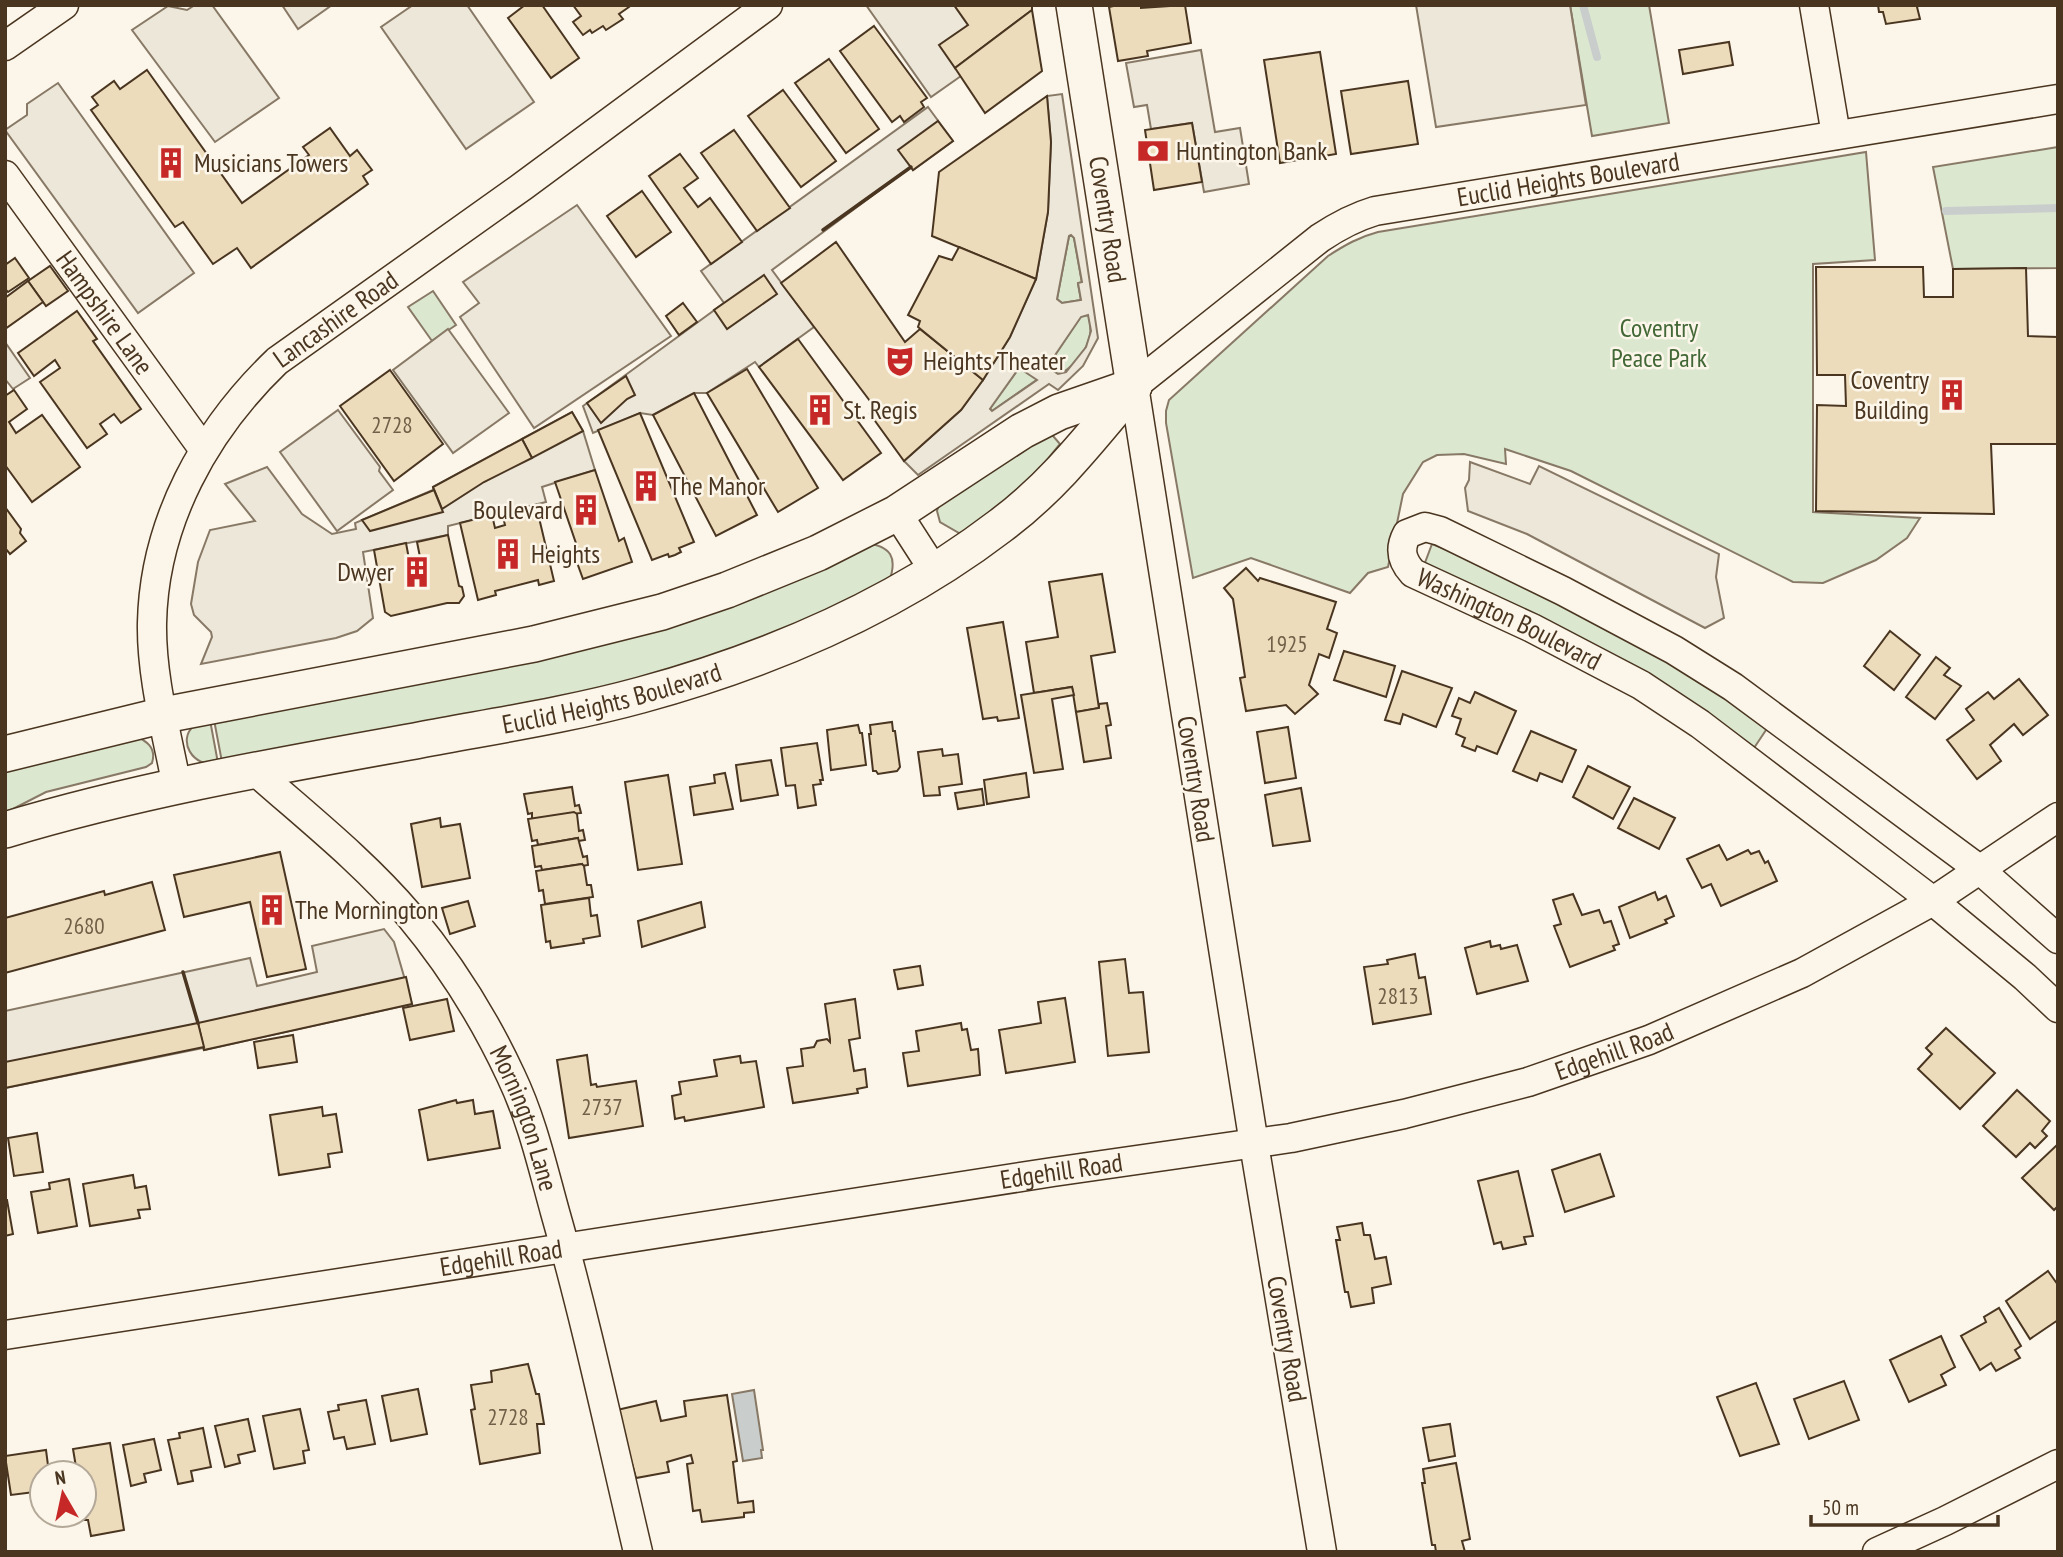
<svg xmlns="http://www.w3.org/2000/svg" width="2063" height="1557" font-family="'PT Sans Narrow',sans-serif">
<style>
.green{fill:#dce7d0;stroke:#887966;stroke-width:2}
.parking{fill:#ede7d9;stroke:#887966;stroke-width:2;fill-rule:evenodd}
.water{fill:#c9cecd;stroke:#887966;stroke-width:2}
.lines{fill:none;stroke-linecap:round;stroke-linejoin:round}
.stream{stroke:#c9cecd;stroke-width:8}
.building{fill:#ecdcbc;stroke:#4a3520;stroke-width:2}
.minor-casing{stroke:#4a3520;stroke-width:31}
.major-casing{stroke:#4a3520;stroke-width:38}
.minor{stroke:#fbf6e9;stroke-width:28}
.major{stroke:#fbf6e9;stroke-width:35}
.wall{stroke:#4a3520;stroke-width:3.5}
.labels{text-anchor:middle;stroke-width:5;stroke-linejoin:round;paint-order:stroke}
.number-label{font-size:23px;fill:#725f47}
.poi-label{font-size:26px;fill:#4a3520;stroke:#fbf6e9;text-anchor:start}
.street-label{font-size:26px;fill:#4a3520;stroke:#fbf6e9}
.park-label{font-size:26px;fill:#436837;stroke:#fbf6e9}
</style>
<rect width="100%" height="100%" fill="#fbf6e9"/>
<!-- green -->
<g class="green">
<polygon points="1570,5 1649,5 1669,123 1592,136"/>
<polygon points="2058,147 2058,268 1953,269 1933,167"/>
<path d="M1866 152 1875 260 1813 264V512L1920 518 1907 538 1876 560 1823 583 1793 582 1571 471 1505 449 1506 464 1464 454 1437 455 1423 462 1403 494 1388 567 1368 573 1350 593 1251 558 1193 578 1166 423V411L1169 400 1328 256C1345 245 1359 237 1378 232Z"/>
<polygon points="1069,236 1073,236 1074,238 1082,283 1078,284 1081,300 1062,303 1057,299"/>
<polygon points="433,291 456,325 432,341 408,307"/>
<path d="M1089 315C1090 323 1092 331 1089 339 1086 352 1070 371 1058 374L1047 367 1081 316Z"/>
<polygon points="1019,368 1038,379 992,411 990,408"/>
<polygon points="1047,429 1060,444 1038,471 969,532 959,533 940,522 937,511 940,501"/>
<path d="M865 543C891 546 898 557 889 582L780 633 708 660 601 689 222 762 214 720Z"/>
<polygon points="1432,544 1498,570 1662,656 1768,727 1752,751 1423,568"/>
<path d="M210 720 218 763C192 769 177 739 194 726 198 723 205 722 210 720Z"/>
<path d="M133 734C146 741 157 747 152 763L146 767 46 792 5 813V766Z"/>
</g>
<!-- parking -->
<g class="parking">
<polygon points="195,5 212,5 279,98 215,142 132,30 168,6 187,10"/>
<polygon points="282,5 332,5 298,29"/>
<polygon points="413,5 467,5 534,102 466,149 381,27"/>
<polygon points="866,5 954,5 968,25 961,76 931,97"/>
<polygon points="1416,5 1570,5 1586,105 1436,127"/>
<polygon points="1201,50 1215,132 1240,128 1249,184 1204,192 1192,123 1151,129 1147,105 1134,107 1126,63"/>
<polygon points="58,83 194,273 138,313 5,130 27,115 27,104"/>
<path d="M1062 94 1098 338 1083 366 1058 390 1049 384 918 475 904 461 961 410 983 380 1010 337 1036 279 1048 212 1051 142 1047 96ZM1071 235 1074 238 1082 282 1078 283 1081 300 1062 303 1057 299 1069 236ZM1088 315 1091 331 1086 347 1066 372 1058 374 1047 367 1081 317ZM1019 368 1037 380 992 411 990 409Z"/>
<polygon points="928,107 953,141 913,170 911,167 772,270 814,327 759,367 755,362 707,393 694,393 653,415 640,413 593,433 583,406 724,303 701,271"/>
<polygon points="577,205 671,336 534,428 460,317 479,303 463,282"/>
<polygon points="448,329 509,413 453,453 393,370"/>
<polygon points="5,342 30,378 13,389 5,379"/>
<polygon points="338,410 380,467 379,471 393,490 337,531 280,452"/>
<polygon points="572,412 583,431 595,470 542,487 546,502 448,526 448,535 363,552 373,618 357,631 336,638 201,664 212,637 211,632 194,615 191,604 198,562 210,530 255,521 225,484 267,467 302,514 332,534 356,529 355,523 433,490 433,487"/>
<polygon points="1470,462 1530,484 1539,466 1719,554 1716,577 1724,618 1705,628 1527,534 1468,511 1465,488 1469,480"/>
<polygon points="384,929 394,942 412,1004 204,1050 203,1048 5,1088 5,1011 250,958 257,986 317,972 312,946"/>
</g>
<!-- water -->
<polygon class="water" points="754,1390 763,1450 761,1450 762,1458 743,1461 732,1394"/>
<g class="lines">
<!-- stream -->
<g class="stream">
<polyline points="1583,5 1597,57"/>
<polyline points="1946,211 2058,208"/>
</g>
</g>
<!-- building -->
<g class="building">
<polygon points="525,5 542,5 579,58 551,78 508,18"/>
<polygon points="573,5 628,5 629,7 619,14 623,19 606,30 603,26 592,33 590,30 583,35 573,22 581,16"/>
<polygon points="954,5 1032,5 1032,10 955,68 939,45 968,25"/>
<polygon points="1118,5 1141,5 1141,8 1185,5 1191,43 1147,51 1148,56 1118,61 1109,7"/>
<polygon points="1878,5 1920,5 1917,7 1920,19 1886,24 1883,12 1879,12"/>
<polygon points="1032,10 1042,71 985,113 955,68"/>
<polygon points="874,26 927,98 921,102 924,107 904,122 900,116 892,122 840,51"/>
<polygon points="1729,42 1733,65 1683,74 1679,50"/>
<polygon points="1320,52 1336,154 1318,157 1316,148 1297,151 1298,160 1280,163 1264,60"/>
<polygon points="829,59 879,129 846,153 795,83"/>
<polygon points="147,70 242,203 309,155 303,147 330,128 350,156 357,150 372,170 363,176 368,184 251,268 237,248 213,264 183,222 175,227 91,110 98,105 92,97 114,81 120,89"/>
<polygon points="1408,81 1418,144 1351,154 1341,91"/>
<polygon points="783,90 836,161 801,187 748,116"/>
<polygon points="1047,96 1051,142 1048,212 1036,279 932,236 939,172"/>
<polygon points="938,121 953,141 913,170 898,150"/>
<polygon points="1192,123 1202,182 1154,190 1145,130"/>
<polygon points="734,130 790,208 757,231 701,153"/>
<polygon points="680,154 698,178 684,188 698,207 710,198 742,242 711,264 649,176"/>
<polygon points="642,191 671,232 636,257 607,216"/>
<polygon points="836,242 905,342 920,329 983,380 961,410 904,461 870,414 876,409 781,283"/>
<polygon points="959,247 1036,279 1010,337 983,380 918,327 920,321 908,315 939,256 952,260"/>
<polygon points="15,258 29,278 8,292 5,289 5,265"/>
<polygon points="50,266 68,291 46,306 28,281"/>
<polygon points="1816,267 1923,267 1924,297 1953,297 1953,269 2026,268 2028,336 2058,337 2058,444 1991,444 1994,514 1816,511 1817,405 1846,406 1845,375 1817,375"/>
<polygon points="764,275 777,294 727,329 714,310"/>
<polygon points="28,281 43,302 5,329 5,298"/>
<polygon points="683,303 697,322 679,335 666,316"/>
<polygon points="77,311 97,339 93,341 141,409 121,423 114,414 100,424 107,434 87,448 40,382 60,368 55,360 34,376 18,353"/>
<polygon points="798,339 881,453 843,480 759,367"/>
<polygon points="747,369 818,488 778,512 707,393"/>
<polygon points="390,370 443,444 394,481 340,406"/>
<polygon points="626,376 635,395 627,399 601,423 587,403"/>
<polygon points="14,390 27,409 9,422 16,433 42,415 80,467 32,502 5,465 5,396"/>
<polygon points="694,393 757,515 716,536 653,415"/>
<polygon points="572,412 583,431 532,458 522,439"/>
<polygon points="640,413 694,542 679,548 681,552 675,555 669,557 668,554 652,560 598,430"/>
<polygon points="522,439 532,458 484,482 442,509 433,487"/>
<polygon points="595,470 619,541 624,538 632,562 583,579 575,557 580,555 555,482"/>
<polygon points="434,490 443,512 370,531 362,520"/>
<polygon points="536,505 554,581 539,585 538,580 495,591 496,595 478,600 460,523 492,515 495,528 505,525 502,513"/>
<polygon points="5,507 21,529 20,533 26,541 10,554 5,548"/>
<polygon points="448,535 459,586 462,587 464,596 459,603 447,603 391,616 385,612 374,550 406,543 409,559 420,557 417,542"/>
<polygon points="1246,568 1258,581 1260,578 1336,602 1327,629 1337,633 1329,658 1319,654 1309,685 1318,694 1295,714 1286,705 1246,711 1240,678 1245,677 1233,599 1224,588"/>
<polygon points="1102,574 1115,652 1091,656 1099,708 1076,712 1072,687 1034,693 1026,642 1058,637 1049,582"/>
<polygon points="1003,622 1019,718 998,721 997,717 983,719 967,628"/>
<polygon points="1890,631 1920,655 1894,690 1864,666"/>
<polygon points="1344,651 1395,666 1386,697 1334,680"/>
<polygon points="1936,657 1950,668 1944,675 1961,686 1935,719 1906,697"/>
<polygon points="1402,671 1452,688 1436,727 1403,714 1400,724 1385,720"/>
<polygon points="2019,679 2048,715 2023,735 2014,724 1990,745 2001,761 1977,779 1947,740 1974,720 1966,709 1988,692 1994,699"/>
<polygon points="1072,687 1074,695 1052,699 1063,769 1034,773 1021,695"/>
<polygon points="1475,692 1516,711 1497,754 1477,746 1475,751 1462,746 1465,738 1456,734 1461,719 1452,716 1459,698 1470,703"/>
<polygon points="1107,703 1111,725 1106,726 1111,758 1084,762 1076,712 1099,708 1099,704"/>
<polygon points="892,722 893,731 895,731 900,767 897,771 878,774 876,771 873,771 869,734 871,734 870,725"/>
<polygon points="858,725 860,733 862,733 866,765 831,770 827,730"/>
<polygon points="1288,727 1296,778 1265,783 1257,732"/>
<polygon points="1531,731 1576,750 1562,782 1540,773 1537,781 1513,771"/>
<polygon points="817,743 823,780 820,780 821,784 813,785 816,805 798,808 795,785 786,786 781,748"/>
<polygon points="942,749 943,756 958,754 962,784 939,787 940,795 924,796 918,752"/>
<polygon points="771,760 778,795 741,801 736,765"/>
<polygon points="1588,766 1630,787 1613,819 1573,797"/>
<polygon points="725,773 733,809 694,815 690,787 715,783 714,775"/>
<polygon points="1026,773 1029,797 987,804 984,780"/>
<polygon points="668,775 682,864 638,870 625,782"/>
<polygon points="572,787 575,806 579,805 581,813 532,819 532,813 528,814 524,794"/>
<polygon points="1301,788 1310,841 1273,846 1265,795"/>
<polygon points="982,789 984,805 958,809 955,793"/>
<polygon points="1634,798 1675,818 1659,849 1618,828"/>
<polygon points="574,812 577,814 579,831 583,830 585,840 578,841 578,838 538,845 537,840 532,841 528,819"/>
<polygon points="440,818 441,827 460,824 470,878 422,887 411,824"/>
<polygon points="578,838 583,857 587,856 588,865 582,866 582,864 542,870 541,866 535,867 532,846"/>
<polygon points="1719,845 1727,860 1748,850 1751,854 1759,851 1765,863 1768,861 1777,881 1721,906 1711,884 1702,888 1687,859"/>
<polygon points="280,852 306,969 267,977 250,902 184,917 174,875"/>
<polygon points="582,864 584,866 587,885 591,885 593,897 545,904 543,890 539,891 536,871"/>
<polygon points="152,882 165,930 5,973 5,918 104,891 105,895"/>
<polygon points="1655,892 1658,900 1666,896 1674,916 1665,920 1667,923 1630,938 1619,907"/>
<polygon points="1573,894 1582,915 1599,910 1604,923 1611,921 1619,944 1613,946 1615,950 1570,967 1554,926 1561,924 1553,900"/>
<polygon points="589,898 591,916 597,915 600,936 583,939 584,943 551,948 550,941 546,942 541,905"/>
<polygon points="468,901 475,926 450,934 442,908"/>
<polygon points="701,902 705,927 642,947 638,921"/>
<polygon points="1490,941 1491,947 1500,945 1501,949 1517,945 1528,981 1477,994 1465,948"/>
<polygon points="1415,954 1419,978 1425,977 1431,1014 1373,1024 1364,967 1388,964 1387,960"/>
<polygon points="1125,959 1129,993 1143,992 1149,1052 1108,1056 1099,962"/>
<polygon points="920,966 923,985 898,989 894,970"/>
<polygon points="406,977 412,1004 204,1050 198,1023"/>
<polygon points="1065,998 1075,1062 1006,1073 999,1030 1041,1023 1038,1002"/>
<polygon points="447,999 454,1031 410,1040 403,1008"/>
<polygon points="855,999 860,1038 849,1040 854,1071 865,1069 867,1087 857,1089 858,1093 793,1103 787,1068 803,1066 801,1049 814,1047 817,1041 827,1039 830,1042 830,1039 825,1004"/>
<polygon points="198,1023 204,1047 5,1088 5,1062"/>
<polygon points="961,1023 962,1030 967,1029 971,1050 978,1049 980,1075 908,1086 903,1053 919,1051 916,1031"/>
<polygon points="1946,1028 1995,1073 1960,1109 1918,1069 1932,1054 1926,1048"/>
<polygon points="293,1035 297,1062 258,1068 254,1042"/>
<polygon points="587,1055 591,1085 596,1084 597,1087 636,1081 643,1126 569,1138 557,1060"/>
<polygon points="740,1056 741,1063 756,1061 764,1107 685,1121 684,1117 675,1119 672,1096 681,1094 679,1082 717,1076 714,1060"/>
<polygon points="2017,1090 2050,1121 2042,1131 2047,1136 2035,1148 2030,1143 2016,1157 1983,1126"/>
<polygon points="456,1100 457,1103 473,1100 475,1114 493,1111 500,1148 428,1160 419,1110"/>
<polygon points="322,1107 323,1116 336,1114 342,1152 328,1154 330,1167 279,1175 270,1115"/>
<polygon points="37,1133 43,1172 14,1176 8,1138"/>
<polygon points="2058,1144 2058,1206 2054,1210 2022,1178"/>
<polygon points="1600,1154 1614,1196 1565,1212 1552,1170"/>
<polygon points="1518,1171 1533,1236 1524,1237 1526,1244 1503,1249 1501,1242 1494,1244 1478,1181"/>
<polygon points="133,1175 135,1188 146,1186 150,1209 138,1210 140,1218 90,1226 83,1184"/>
<polygon points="69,1179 77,1226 38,1233 31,1192 50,1189 49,1183"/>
<polygon points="5,1200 7,1200 13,1234 5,1236"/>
<polygon points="1362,1223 1364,1235 1370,1235 1375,1259 1386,1257 1391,1284 1372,1288 1374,1303 1351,1307 1348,1292 1345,1292 1336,1240 1340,1240 1337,1227"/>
<polygon points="2048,1271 2058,1285 2058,1320 2030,1339 2006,1301"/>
<polygon points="1999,1308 2021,1346 2015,1350 2020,1358 1996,1371 1991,1363 1980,1370 1961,1336 1986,1322 1984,1317"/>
<polygon points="1941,1336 1955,1367 1941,1375 1946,1385 1909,1402 1890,1360"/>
<polygon points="528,1364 536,1394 539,1394 544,1424 537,1424 540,1453 480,1464 471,1410 475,1409 471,1385 492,1382 491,1371"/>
<polygon points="1844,1381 1859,1420 1809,1439 1794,1399"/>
<polygon points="1756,1383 1779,1444 1740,1456 1717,1397"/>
<polygon points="418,1389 427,1434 391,1441 382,1396"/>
<polygon points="727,1395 737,1461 733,1462 738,1503 753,1501 754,1512 744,1513 744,1517 702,1522 700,1510 693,1511 687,1464 693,1463 691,1455 667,1462 669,1472 636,1478 617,1410 656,1401 661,1421 686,1416 684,1401"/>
<polygon points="366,1400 375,1444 347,1449 344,1437 334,1439 328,1412 339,1410 338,1405"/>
<polygon points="300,1409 309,1450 303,1451 305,1463 274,1469 263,1416"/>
<polygon points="248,1419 255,1451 238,1455 240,1463 225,1467 215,1426"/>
<polygon points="1450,1424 1455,1456 1429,1461 1423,1428"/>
<polygon points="203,1428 211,1467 191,1471 193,1481 178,1484 168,1440 180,1438 179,1433"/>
<polygon points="154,1439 161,1470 144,1474 146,1482 131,1486 123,1445"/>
<polygon points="110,1443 124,1530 91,1536 88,1520 85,1520 84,1515 84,1473 77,1473 73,1449"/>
<polygon points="46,1450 49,1473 42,1473 42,1491 11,1495 5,1456"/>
<polygon points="1456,1463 1470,1539 1462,1541 1465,1552 1436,1552 1435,1545 1432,1545 1422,1483 1425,1483 1423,1469"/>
</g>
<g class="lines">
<defs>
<g id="minor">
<polyline points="1814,5 1836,135"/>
<polyline points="5,46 64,5"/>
<path id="s1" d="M5 175 204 450"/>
<polyline points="897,513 935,572"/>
<path id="s2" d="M254 770C307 817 363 861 409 915 449 963 485 1020 511 1076 532 1120 542 1165 555 1212 587 1324 611 1438 638 1552"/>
<path id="s3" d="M177 787C167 734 151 677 152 623 154 522 205 430 277 361L523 186 768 5"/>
<path id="s4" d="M2058 939 1979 869 1733 687 1674 650 1563 591 1440 531 1425 527 1407 534C1399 549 1401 560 1413 573L1532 628 1641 685 1700 724 1933 901 2025 977 2058 1008"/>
<path id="s5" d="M5 1335 1053 1172 1291 1138 1404 1114 1528 1082 1649 1040 1802 973 1933 901 2058 817"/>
<path id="s6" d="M1322 1552 1254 1144 1134 386 1320 238C1338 226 1355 217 1375 211L2058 99"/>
<polyline points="1877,1552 1945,1521 2058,1464"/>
</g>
<g id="major">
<path id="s7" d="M1074 5 1134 386"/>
<polyline points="5,754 164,715 534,644 662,612 727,590 818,553 897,513 1022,431 1059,412 1134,386"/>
<path id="s8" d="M5 830C141 789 281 765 420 740 494 726 568 715 641 695 769 660 894 607 1000 526 1053 487 1092 436 1134 386"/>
</g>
</defs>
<!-- minor casing -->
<use href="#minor" class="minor-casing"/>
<!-- major casing -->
<use href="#major" class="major-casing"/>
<!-- minor -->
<use href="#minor" class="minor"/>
<!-- major -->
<use href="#major" class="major"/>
<!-- wall -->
<g class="wall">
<polyline points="823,230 911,167"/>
<polyline points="183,972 198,1023"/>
</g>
</g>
<!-- icons -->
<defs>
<symbol id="bank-bare" viewBox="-9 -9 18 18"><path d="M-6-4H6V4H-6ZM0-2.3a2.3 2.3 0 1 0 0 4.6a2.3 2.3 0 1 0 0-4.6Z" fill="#c62828" stroke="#fbf6e9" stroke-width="2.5" paint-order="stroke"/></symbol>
<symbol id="building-bare" viewBox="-9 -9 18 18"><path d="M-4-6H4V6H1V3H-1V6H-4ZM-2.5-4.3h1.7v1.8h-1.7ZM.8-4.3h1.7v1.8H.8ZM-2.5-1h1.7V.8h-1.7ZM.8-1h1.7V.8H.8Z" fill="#c62828" stroke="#fbf6e9" stroke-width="2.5" paint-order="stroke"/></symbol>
<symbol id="theatre-bare" viewBox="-9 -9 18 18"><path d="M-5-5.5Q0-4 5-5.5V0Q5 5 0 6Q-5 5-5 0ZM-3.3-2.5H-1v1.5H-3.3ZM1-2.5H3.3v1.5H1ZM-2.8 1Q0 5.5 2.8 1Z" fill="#c62828" stroke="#fbf6e9" stroke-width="2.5" paint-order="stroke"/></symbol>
</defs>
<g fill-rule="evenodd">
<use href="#bank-bare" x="1131" y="129" width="44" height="44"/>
<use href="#building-bare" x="149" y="141" width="44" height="44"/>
<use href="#theatre-bare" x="878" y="339" width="44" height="44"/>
<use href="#building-bare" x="1930" y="373" width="44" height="44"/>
<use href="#building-bare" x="798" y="388" width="44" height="44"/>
<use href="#building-bare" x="624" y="464" width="44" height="44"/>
<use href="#building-bare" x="564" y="488" width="44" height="44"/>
<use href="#building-bare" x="486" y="532" width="44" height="44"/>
<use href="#building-bare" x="395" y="550" width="44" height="44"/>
<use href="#building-bare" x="250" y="888" width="44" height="44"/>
</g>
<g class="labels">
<!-- number labels -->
<g class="number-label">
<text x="392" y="433">2728</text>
<text x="1287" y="652">1925</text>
<text x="84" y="934">2680</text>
<text x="1398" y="1004">2813</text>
<text x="602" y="1115">2737</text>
<text x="508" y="1425">2728</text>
</g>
<!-- poi labels -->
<g class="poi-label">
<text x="1176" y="160">Huntington Bank</text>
<text x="194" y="172">Musicians Towers</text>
<text x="923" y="370">Heights Theater</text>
<text x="1929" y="389" text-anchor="end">Coventry<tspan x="1929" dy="30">Building</tspan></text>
<text x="843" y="419">St. Regis</text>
<text x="669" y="495">The Manor</text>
<text x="563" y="519" text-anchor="end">Boulevard</text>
<text x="531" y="563">Heights</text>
<text x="394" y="581" text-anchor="end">Dwyer</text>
<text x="295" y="919">The Mornington</text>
</g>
<!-- street labels -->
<g class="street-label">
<text dy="9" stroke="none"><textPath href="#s6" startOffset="1676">Euclid Heights Boulevard</textPath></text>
<text dy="9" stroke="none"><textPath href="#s7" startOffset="217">Coventry Road</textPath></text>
<text dy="9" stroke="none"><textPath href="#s1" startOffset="170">Hampshire Lane</textPath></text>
<text dy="9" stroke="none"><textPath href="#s3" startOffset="536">Lancashire Road</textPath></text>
<text dy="9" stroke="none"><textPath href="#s4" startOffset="928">Washington Boulevard</textPath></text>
<text dy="9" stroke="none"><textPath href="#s8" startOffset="621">Euclid Heights Boulevard</textPath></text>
<text transform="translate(1196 779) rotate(81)" y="9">Coventry Road</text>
<text dy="9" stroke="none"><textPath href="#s5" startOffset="1636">Edgehill Road</textPath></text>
<text dy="9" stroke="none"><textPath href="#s2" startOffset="448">Mornington Lane</textPath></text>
<text dy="9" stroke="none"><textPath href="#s5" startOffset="1069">Edgehill Road</textPath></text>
<text dy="9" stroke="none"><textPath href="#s5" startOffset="502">Edgehill Road</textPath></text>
<text transform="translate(1287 1339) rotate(80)" y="9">Coventry Road</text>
</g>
<!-- park labels -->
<g class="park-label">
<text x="1659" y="337">Coventry<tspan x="1659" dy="30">Peace Park</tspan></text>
</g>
</g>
<!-- border -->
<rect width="2063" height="1557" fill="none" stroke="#4a3520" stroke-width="14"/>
<!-- north arrow -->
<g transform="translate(63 1494) rotate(351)"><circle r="33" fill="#fbf6e9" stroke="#b4a999" stroke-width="2"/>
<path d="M0-5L12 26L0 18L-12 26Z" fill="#c62828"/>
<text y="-10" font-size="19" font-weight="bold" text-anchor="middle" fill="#4a3520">N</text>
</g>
<!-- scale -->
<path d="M1811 1515v10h187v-10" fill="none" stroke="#4a3520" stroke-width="3.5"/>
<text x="1822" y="1515" font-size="21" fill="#4a3520" stroke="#fbf6e9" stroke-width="5" paint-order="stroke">50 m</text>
</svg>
